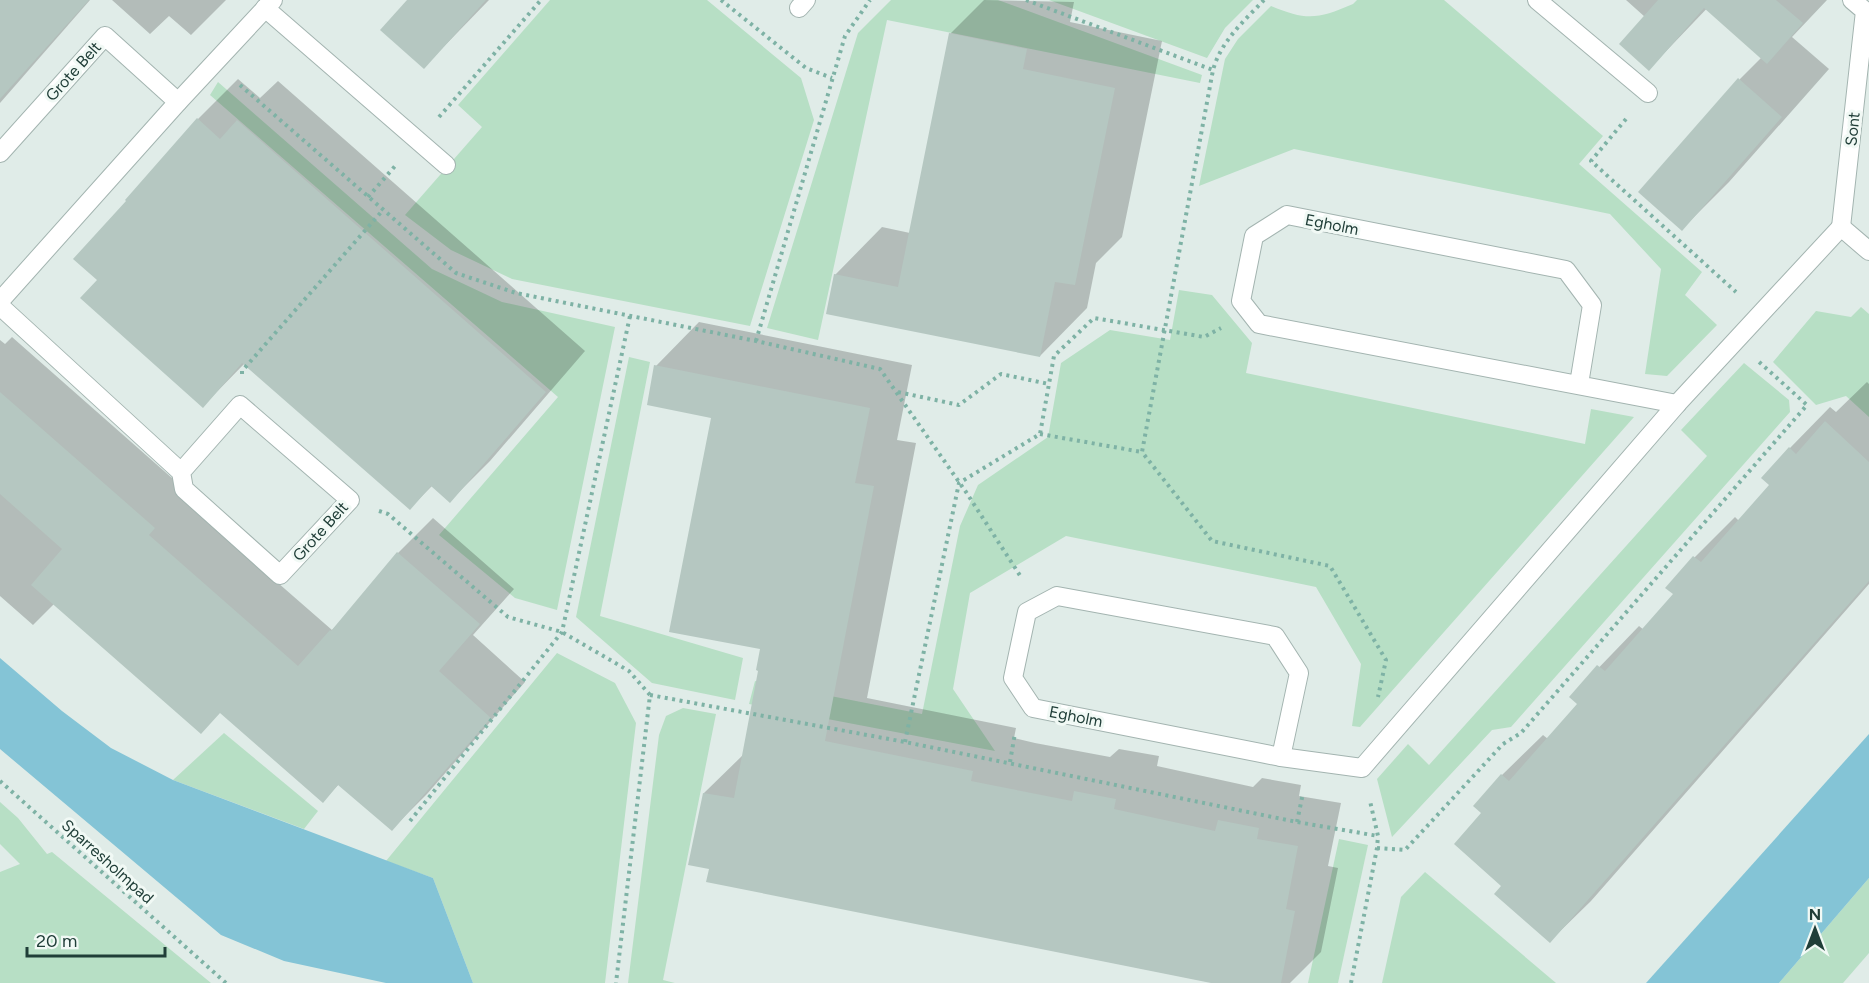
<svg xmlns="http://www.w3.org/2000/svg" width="1869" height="983" font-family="Figtree,sans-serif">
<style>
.green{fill:#b7dfc5}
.water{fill:#84c4d6}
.shadow{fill:#0003}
.building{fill:#b5c7c1}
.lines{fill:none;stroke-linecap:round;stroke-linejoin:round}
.minor-casing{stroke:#a3b4b0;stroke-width:20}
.path{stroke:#7eb2a5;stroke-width:4;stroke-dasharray:3 4.5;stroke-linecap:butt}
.minor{stroke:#fff;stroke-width:18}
.labels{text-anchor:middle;stroke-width:6;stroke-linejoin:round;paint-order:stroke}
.street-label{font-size:16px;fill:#203e38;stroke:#f1f9f5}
</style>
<rect width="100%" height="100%" fill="#e0ece8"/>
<!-- green -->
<g class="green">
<polygon points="550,0 707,0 801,78 814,120 750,326 512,279 451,250 405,215 482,127 458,105"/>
<polygon points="891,0 998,0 1202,75 1200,83 887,20 818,340 767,328 858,33"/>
<polygon points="1049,0 1253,0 1225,28 1207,58"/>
<path d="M1357 0H1444L1603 136 1579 164 1702 272 1685 295 1717 325 1667 376 1645 374 1661 269 1610 214 1294 149 1199 186 1225 59 1238 39 1271 6C1307 21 1318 19 1353 4Z"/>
<polygon points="218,82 432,269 502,302 615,327 557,610 515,598 439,535 558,397 210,95"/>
<polygon points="1179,290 1212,295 1252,343 1246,373 1585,444 1591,409 1634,417 1360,727 1352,726 1361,664 1316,587 1066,536 970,593 953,689 995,751 749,704 755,681 922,714 960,526 978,485 1048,437 1061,363 1110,330 1170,340"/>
<polygon points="1861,307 1869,314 1869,417 1846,396 1816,405 1773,362 1816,311 1851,317"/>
<polygon points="629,357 650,362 600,616 743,658 735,700 652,683 576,617"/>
<polygon points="1744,363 1789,400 1790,412 1511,727 1492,730 1392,837 1377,779 1408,744 1429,765 1707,456 1681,430"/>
<polygon points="557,653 615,683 636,723 605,983 473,983 433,878 386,861"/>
<polygon points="683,708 716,714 663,980 675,983 628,983 659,735 666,716"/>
<polygon points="224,733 318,811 304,829 173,780"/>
<polygon points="0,802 18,818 47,854 52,852 211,983 0,983 0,872 20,864 0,844"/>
<polygon points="1339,839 1368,845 1338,983 1308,983"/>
<polygon points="1425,872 1556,983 1382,983 1401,897"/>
<polygon points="1869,878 1869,953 1843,983 1779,983"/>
</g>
<!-- water -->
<g class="water">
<polygon points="0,658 62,711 111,748 173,780 433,878 473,983 386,983 284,961 221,935 0,749"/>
<polygon points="1869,734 1869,878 1779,983 1646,983"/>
</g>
<!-- shadow -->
<g class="shadow">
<polygon points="0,0 90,0 0,103"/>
<polygon points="112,0 226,0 191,35 169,16 150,34"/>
<polygon points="409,0 489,0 424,67"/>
<polygon points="984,0 1074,2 1070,22 1162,41 1122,237 1096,263 1087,308 1040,356 835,275 882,227 910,233 950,34"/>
<polygon points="1626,0 1715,0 1649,69 1645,17"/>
<polygon points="1723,0 1827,0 1792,37 1829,69 1729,182 1682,229 1740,79 1762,57"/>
<polygon points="238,79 260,98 278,81 585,351 490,461 450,501 432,486 410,508 245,363 203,406 99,280 128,201 198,119"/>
<polygon points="699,322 912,365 897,440 916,443 867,698 1016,728 1014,738 1035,743 1110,757 1119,749 1159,756 1157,766 1253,787 1262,778 1301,785 1299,796 1341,803 1328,866 1338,868 1321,952 1290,983 1218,983 710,868 704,793 744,754 760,670 762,648 713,416 656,366"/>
<polygon points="12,337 189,493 182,499 332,630 346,616 398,553 433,518 514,589 473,635 525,682 427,794 392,829 339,784 323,801 221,712 54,604 33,625 0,596 0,340 5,344"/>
<polygon points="1867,382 1869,384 1869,584 1591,901 1550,941 1503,886 1483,812 1502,775 1543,735 1548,739 1579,703 1585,682 1639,626 1644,630 1675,594 1668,588 1695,557 1735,517 1739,521 1771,485 1763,478 1790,448 1830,407 1836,412"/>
</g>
<!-- building -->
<g class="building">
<polygon points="0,0 89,0 0,99"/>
<polygon points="407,0 486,0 424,69 380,30"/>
<polygon points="1658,0 1776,0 1803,23 1767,64 1704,8 1649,71 1619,44"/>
<polygon points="949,33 1027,49 1023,69 1115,88 1075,285 1055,282 1040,357 826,314 834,274 898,287"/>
<polygon points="1738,78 1782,117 1682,231 1638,192"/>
<polygon points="197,118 220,139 237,120 546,392 450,503 431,486 410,510 242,363 203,408 80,298 97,280 73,259 126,201 125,200"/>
<polygon points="654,365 870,408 855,483 874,486 825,741 973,771 971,781 991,785 1072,801 1074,791 1116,799 1114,809 1215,831 1218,820 1259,828 1257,839 1298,846 1286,909 1295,911 1281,983 1211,983 706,882 709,869 688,865 703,793 734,798 758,671 756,670 760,649 669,632 711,418 647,405"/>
<polygon points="0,392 155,528 149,535 298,666 330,630 331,631 397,552 480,624 439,671 491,718 392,831 338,785 323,803 220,713 201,734 31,585 62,549 0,494"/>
<polygon points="1825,421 1869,462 1869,581 1550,943 1494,894 1501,886 1454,844 1481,813 1473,806 1501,774 1509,781 1577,704 1569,697 1597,665 1605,671 1673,594 1665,588 1693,556 1701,562 1769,485 1761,478 1789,447 1796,454"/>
</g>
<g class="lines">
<defs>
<g id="minor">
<polyline points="1537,0 1648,93"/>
<polyline points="265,8 446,165"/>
<polyline points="799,8 806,0"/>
<polyline points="0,153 105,36 178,102"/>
<polyline points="1841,227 1865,11 1852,0"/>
<polyline points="1841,227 1869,251"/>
<polyline points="0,301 178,102 273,0"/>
<polyline points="0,306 181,472 184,489 280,575 350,500 240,405 181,472"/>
<polyline points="1579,384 1592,305 1566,270 1287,215 1254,236 1241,301 1259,324 1677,404"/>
<polygon points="1057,596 1275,636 1299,673 1281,757 1033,708 1013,678 1027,612"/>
<polyline points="1281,757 1362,768 1677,404 1841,227"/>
</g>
</defs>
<!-- minor casing -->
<use href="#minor" class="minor-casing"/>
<!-- path -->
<g class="path">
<polyline points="721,0 806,68 832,78"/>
<polyline points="1026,0 1213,70"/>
<path d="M1264 0C1244 21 1221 41 1213 70L1142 452 1212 541 1330 566 1386 660 1378 697"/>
<polyline points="240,85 456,273 516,293 756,341 880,369 966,492 1021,577"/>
<polyline points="439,117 541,0"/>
<polyline points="1626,119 1591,161 1736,292"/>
<polyline points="368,197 396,165"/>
<polyline points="756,341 845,36 870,0"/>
<polyline points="242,374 242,371 383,210"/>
<polyline points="898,392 959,405 1001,374 1049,384"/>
<polyline points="1040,434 1142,452"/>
<polyline points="379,511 388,514 508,617 562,632 629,671 650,695 616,983"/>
<polyline points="650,695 905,742 1297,822 1378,836"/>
<polyline points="905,742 959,483 1040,434 1054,356 1094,318 1204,337 1221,328"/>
<polyline points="1010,762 1015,733"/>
<polyline points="0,781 226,983"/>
<polyline points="410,821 562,632 630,316"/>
<polyline points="1297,822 1303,793"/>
<polyline points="1377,848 1405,850 1503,744 1521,733 1807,405 1759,362"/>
<polyline points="1351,983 1377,848 1378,836 1370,801"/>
</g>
<!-- minor -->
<use href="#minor" class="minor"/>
</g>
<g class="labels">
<!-- street labels -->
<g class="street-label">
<text transform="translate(73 71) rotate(-48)" y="6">Grote Belt</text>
<text transform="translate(1852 129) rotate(-84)" y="6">Sont</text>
<text transform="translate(1332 224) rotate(11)" y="6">Egholm</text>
<text transform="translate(320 531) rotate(-48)" y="6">Grote Belt</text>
<text transform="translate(1076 716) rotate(11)" y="6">Egholm</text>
<text transform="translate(108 861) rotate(42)" y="6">Sparresholmpad</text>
</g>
</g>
<!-- north arrow -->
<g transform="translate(1815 929)" stroke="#f1f9f5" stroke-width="4.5" paint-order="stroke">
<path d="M0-4.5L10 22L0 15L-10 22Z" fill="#203e38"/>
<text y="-9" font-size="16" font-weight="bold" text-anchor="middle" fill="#203e38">N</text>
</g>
<!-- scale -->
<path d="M27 947v9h138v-9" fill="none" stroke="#203e38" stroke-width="3"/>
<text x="36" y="947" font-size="18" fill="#203e38" stroke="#f1f9f5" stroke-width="4.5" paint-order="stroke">20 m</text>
</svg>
